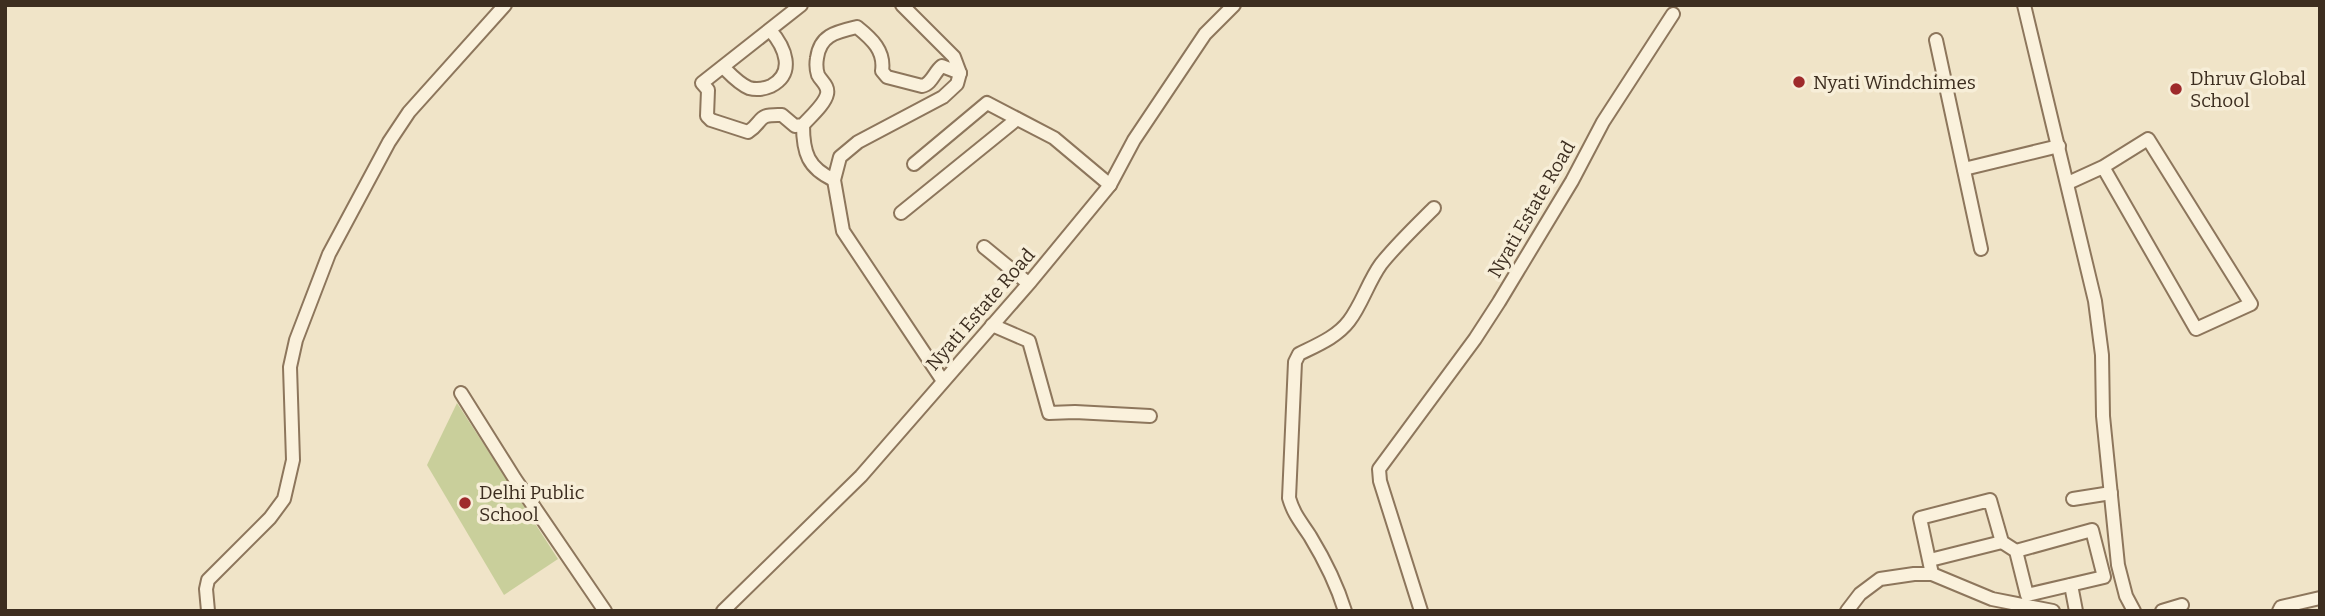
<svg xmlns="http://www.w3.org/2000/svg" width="2325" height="616" font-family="Bitter,serif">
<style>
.grass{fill:#c9cf9b}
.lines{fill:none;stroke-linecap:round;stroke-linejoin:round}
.minor-casing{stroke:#8d765c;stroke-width:16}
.minor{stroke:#faf1dc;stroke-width:12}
.poi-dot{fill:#9e2a2b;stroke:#f7eed8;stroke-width:2.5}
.labels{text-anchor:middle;stroke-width:7;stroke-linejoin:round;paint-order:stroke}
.poi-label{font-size:19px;fill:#3d2e20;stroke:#f7eed8;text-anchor:start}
.street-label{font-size:19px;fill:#3d2e20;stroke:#f7eed8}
</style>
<rect width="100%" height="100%" fill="#f0e4c8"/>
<!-- grass -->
<polygon class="grass" points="457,403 558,559 504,595 427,465"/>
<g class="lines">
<defs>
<g id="minor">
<path d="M801 5 702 83 708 90 707 116 711 120 748 132C765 121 755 114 782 115L795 126 803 125C810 117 825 104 827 94 829 86 821 81 818 75 816 69 816 64 817 58 820 35 836 32 857 27 872 39 885 51 882 71L887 77 922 86C932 84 934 72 942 66L960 73"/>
<polyline points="902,5 954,57 960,73 957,84 943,97 858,142 840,157 834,180 843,231 943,381"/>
<polyline points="2024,5 2095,301 2102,355 2103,416 2118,565 2126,596 2134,611"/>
<polyline points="1936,40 1981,249"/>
<path d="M723 67C730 74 739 84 749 88 756 90 764 89 771 86 796 73 785 47 770 30"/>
<path d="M803 125C803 153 808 168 834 180"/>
<polyline points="914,164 987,103 1054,138 1110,185"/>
<polyline points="1964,169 2059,146"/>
<polyline points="2068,183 2103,167 2148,139 2251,304 2196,329 2103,167"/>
<polyline points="901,213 1017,119"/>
<polyline points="984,247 1028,283"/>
<polyline points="992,325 1029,341 1049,413 1075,412 1150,416"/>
<polyline points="461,393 515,479 605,611"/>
<polyline points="2073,499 2111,493"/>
<polyline points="1930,560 2002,542"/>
<polyline points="1932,574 1920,518 1990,500 2002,542 2016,551 2027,595 2104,577 2092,530 2016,551"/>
<polyline points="2071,585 2076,611"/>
<polyline points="208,611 206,589 208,580 270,518 284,499 293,460 290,367 296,340 329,254 389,142 409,112 505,5"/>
<polyline points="723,611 861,476 1031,281 1110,185 1134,140 1205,34 1234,5"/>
<path d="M1345 611C1337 585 1324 559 1310 536 1301 522 1294 515 1289 498L1295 362 1299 354C1317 345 1337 337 1349 321 1362 304 1368 282 1381 264 1397 244 1416 226 1434 208"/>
<polyline points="1421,611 1380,481 1379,469 1475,339 1499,302 1572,181 1603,122 1673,14"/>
<polyline points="1847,611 1860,594 1880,579 1914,574 1932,574 1992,599 2053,611"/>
<polyline points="2162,611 2182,605"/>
<polyline points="2279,611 2281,607 2320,598"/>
</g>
</defs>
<!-- minor casing -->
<use href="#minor" class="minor-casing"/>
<!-- minor -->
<use href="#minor" class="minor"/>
</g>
<!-- markers -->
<g class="poi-dot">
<circle cx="1799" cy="82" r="7"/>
<circle cx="2176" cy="89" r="7"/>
<circle cx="465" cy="503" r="7"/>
</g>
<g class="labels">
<!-- poi labels -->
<g class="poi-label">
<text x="2190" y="85">Dhruv Global<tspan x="2190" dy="22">School</tspan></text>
<text x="1813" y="89">Nyati Windchimes</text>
<text x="479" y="499">Delhi Public<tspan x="479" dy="22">School</tspan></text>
</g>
<!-- street labels -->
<g class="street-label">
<text transform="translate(1531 209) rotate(-60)" y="7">Nyati Estate Road</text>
<text transform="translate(980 309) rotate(-49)" y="7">Nyati Estate Road</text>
</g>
</g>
<!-- border -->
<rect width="2325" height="616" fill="none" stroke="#3d2e20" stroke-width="14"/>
</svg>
